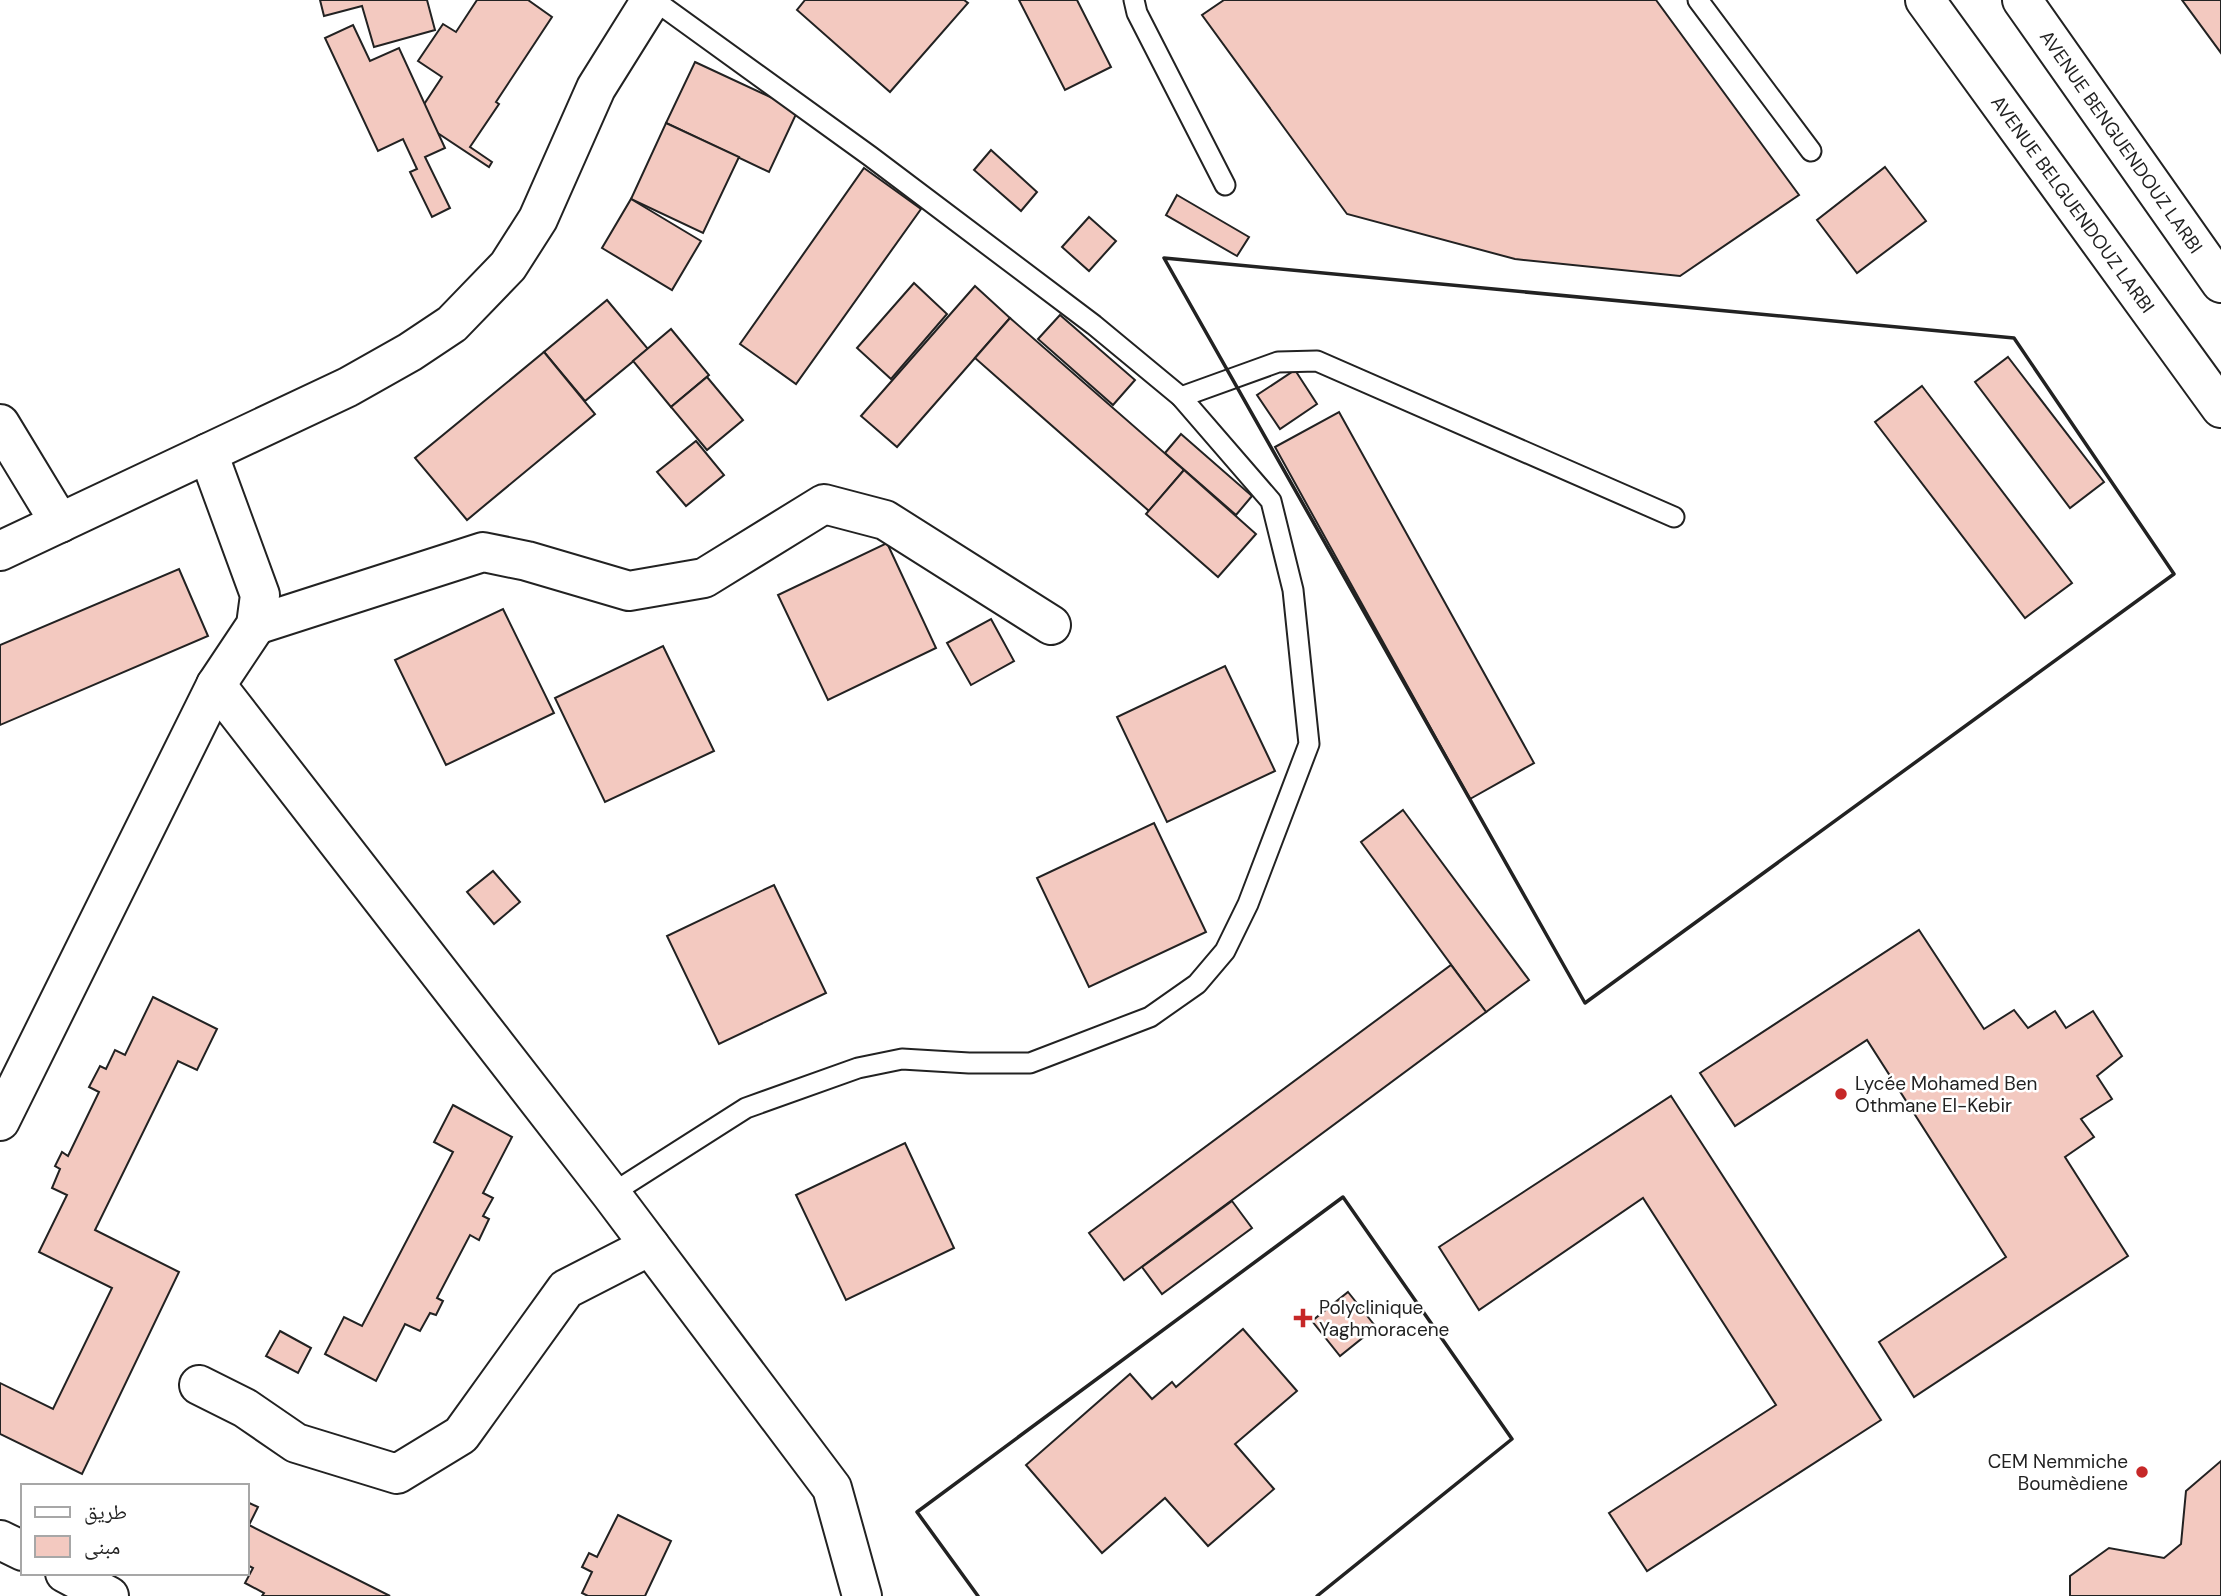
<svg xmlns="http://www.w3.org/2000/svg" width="2221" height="1596" font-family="'DM Sans','Noto Naskh Arabic',sans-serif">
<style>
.building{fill:#f3c9c0;stroke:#222;stroke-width:2}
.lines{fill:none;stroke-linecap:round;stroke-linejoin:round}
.service-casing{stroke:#222;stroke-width:23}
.minor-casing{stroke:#222;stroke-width:42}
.secondary-casing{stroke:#222;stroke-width:42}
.primary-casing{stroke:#222;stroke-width:42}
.service{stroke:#fff;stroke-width:19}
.minor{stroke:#fff;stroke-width:38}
.secondary{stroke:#fff;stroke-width:38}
.primary{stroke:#fff;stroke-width:38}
.wall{stroke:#222;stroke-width:3.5}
.poi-dot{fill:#c62828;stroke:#fff;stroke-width:2.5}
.labels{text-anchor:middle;stroke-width:5;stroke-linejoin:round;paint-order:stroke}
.street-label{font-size:19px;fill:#222;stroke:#fff}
.poi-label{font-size:19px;fill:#222;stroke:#fff;text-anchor:start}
</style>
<rect width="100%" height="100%" fill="#fff"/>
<!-- building -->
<g class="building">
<polygon points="320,0 427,0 435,30 374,47 362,6 324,16"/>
<polygon points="477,0 528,0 552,17 496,102 499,104 470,147 492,162 489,167 415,118 442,77 418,61 443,24 456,32"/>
<polygon points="805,0 964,0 968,3 890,92 797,10"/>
<polygon points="1019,0 1077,0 1111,67 1065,90"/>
<polygon points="1224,0 1656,0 1799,195 1680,276 1515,259 1347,214 1202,15"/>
<polygon points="2182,0 2221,0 2221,53"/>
<polygon points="353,25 370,61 399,48 445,148 425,157 450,208 432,217 410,172 417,169 403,139 378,151 325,38"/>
<polygon points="695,62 798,110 769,172 666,123"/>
<polygon points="666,123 739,157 703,233 631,199"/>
<polygon points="991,150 1037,192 1021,211 974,170"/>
<polygon points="1885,167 1926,221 1857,273 1817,220"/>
<polygon points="864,168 921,209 796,384 740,344"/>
<polygon points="1177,195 1249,237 1237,256 1166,215"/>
<polygon points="631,199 701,241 672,290 602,248"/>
<polygon points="1089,217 1116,241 1089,271 1062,247"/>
<polygon points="914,283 947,314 891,379 857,348"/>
<polygon points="975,286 1010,318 897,447 861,416"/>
<polygon points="607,300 648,349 585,401 544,352"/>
<polygon points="1060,315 1135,380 1113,405 1038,339"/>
<polygon points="1010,318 1184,470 1149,511 975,358"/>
<polygon points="671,329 709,375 671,407 633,361"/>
<polygon points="544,352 595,414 467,520 415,458"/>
<polygon points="2008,357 2104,482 2070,508 1975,382"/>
<polygon points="1295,370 1317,404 1280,429 1257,395"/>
<polygon points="707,377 743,420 707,450 671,407"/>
<polygon points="1922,386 2072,583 2025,618 1875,422"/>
<polygon points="1339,412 1534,763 1470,799 1275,447"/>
<polygon points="1181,434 1252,496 1236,515 1165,453"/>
<polygon points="696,441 724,475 686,506 657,472"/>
<polygon points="1184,470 1256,534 1218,577 1146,514"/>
<polygon points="887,543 936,648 828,700 778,595"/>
<polygon points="179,569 208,636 0,725 0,645"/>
<polygon points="503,609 554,713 446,765 395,660"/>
<polygon points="991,619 1014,661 971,685 947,643"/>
<polygon points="663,646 714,751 605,802 555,698"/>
<polygon points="1225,666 1275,771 1167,822 1117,717"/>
<polygon points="1403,810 1529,980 1486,1012 1361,842"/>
<polygon points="1154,823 1206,932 1089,987 1037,878"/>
<polygon points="493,871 520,902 494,924 467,892"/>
<polygon points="774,885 826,993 719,1044 667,936"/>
<polygon points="1919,930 1984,1029 2014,1010 2028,1028 2055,1011 2066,1028 2093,1011 2122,1056 2097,1076 2112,1099 2081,1119 2094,1137 2065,1157 2128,1256 1914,1397 1879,1342 2006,1257 1867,1040 1735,1126 1700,1073"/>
<polygon points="1451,965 1486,1012 1124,1280 1089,1233"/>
<polygon points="153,997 217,1029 197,1070 178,1061 95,1230 179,1272 82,1474 0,1434 0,1383 53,1409 112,1288 39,1252 67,1195 52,1188 60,1169 55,1166 62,1152 68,1156 99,1092 89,1087 100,1066 106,1069 115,1050 125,1055"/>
<polygon points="1671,1096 1881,1420 1647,1571 1609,1513 1776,1405 1643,1198 1479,1310 1439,1247"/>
<polygon points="453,1105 512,1137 483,1193 493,1198 483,1216 489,1219 479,1240 470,1235 437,1298 443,1301 436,1315 430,1313 420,1331 405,1324 376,1381 325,1354 344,1317 362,1326 453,1152 434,1142"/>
<polygon points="905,1143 954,1248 846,1300 796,1195"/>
<polygon points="1232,1201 1252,1228 1162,1294 1142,1267"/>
<polygon points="1348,1292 1376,1327 1340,1356 1312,1321"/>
<polygon points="1243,1329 1297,1391 1235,1444 1274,1489 1208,1546 1165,1498 1102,1553 1026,1465 1130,1374 1152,1399 1172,1382 1176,1387"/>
<polygon points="280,1331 311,1348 298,1373 266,1356"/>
<polygon points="2221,1461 2221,1596 2070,1596 2070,1576 2109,1548 2164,1558 2181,1544 2186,1491"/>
<polygon points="247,1502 258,1507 249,1525 390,1596 262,1596 264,1593 245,1583 253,1568 247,1565"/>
<polygon points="618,1515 671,1541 645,1596 588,1596 582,1593 592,1572 582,1567 589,1553 597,1557"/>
</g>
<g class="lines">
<defs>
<g id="service">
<polyline points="1134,0 1137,13 1225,185"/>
<polyline points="1698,0 1811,151"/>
<polyline points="1181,397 1278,362 1317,361 1674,517"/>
<polyline points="611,1194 746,1108 858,1068 902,1059 969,1063 1030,1063 1150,1017 1197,984 1225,951 1248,904 1309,744 1293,590 1271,501 1181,397 1094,325 870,156 654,0"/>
</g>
<g id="minor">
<polyline points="0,424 60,523"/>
<polyline points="256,625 483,552 527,561 629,591 704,578 824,504 885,520 1051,625"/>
<polyline points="216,685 611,1194 832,1488 862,1596"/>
<polyline points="0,1121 216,685 256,625 260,595 208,453"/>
<polyline points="199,1385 245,1408 296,1443 397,1474 461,1435 566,1289 650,1246"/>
<polyline points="0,1540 23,1551"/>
<polyline points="65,1573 109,1596"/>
</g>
<polyline id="secondary" points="0,551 348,387 410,352 452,324 508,266 538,219 596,88 651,0"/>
<g id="primary">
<path id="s1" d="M1925 0 2221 408"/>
<path id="s2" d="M2022 0 2221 283"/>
</g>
</defs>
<!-- service casing -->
<use href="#service" class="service-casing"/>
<!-- minor casing -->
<use href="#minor" class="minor-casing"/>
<!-- secondary casing -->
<use href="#secondary" class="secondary-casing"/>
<!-- primary casing -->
<use href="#primary" class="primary-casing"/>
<!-- service -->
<use href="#service" class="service"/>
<!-- minor -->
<use href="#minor" class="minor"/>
<!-- secondary -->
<use href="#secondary" class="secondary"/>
<!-- primary -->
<use href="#primary" class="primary"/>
<!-- wall -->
<g class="wall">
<polygon points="1164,258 2014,338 2174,574 1585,1003"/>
<polyline points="978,1596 917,1512 1343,1197 1512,1439 1317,1596"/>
</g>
</g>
<!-- markers -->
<g class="poi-dot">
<circle cx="1841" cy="1094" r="7"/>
<path d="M1299.5 1307.5h7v7h7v7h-7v7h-7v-7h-7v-7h7z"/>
<circle cx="2142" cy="1472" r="7"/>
</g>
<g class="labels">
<!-- street labels -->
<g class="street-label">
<text dy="7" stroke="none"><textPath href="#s2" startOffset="173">AVENUE BENGUENDOUZ LARBI</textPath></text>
<text dy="7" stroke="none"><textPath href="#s1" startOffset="252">AVENUE BELGUENDOUZ LARBI</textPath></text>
</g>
<!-- poi labels -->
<g class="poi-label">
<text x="1855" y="1090">Lycée Mohamed Ben<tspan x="1855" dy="22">Othmane El-Kebir</tspan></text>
<text x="1319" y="1314">Polyclinique<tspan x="1319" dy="22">Yaghmoracene</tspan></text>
<text x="2128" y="1468" text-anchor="end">CEM Nemmiche<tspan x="2128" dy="22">Boumèdiene</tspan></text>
</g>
</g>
<!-- legend -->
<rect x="21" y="1484" width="228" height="91" fill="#ffffff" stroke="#a7a7a7" stroke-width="2"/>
<rect x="35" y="1507" width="35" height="10" fill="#ffffff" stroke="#a7a7a7" stroke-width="2"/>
<text x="84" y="1519" font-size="21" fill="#222222">طريق</text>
<rect x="35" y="1536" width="35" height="21" fill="#f3c9c0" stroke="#a7a7a7" stroke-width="2"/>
<text x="84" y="1554" font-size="21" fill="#222222">مبنى</text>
</svg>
